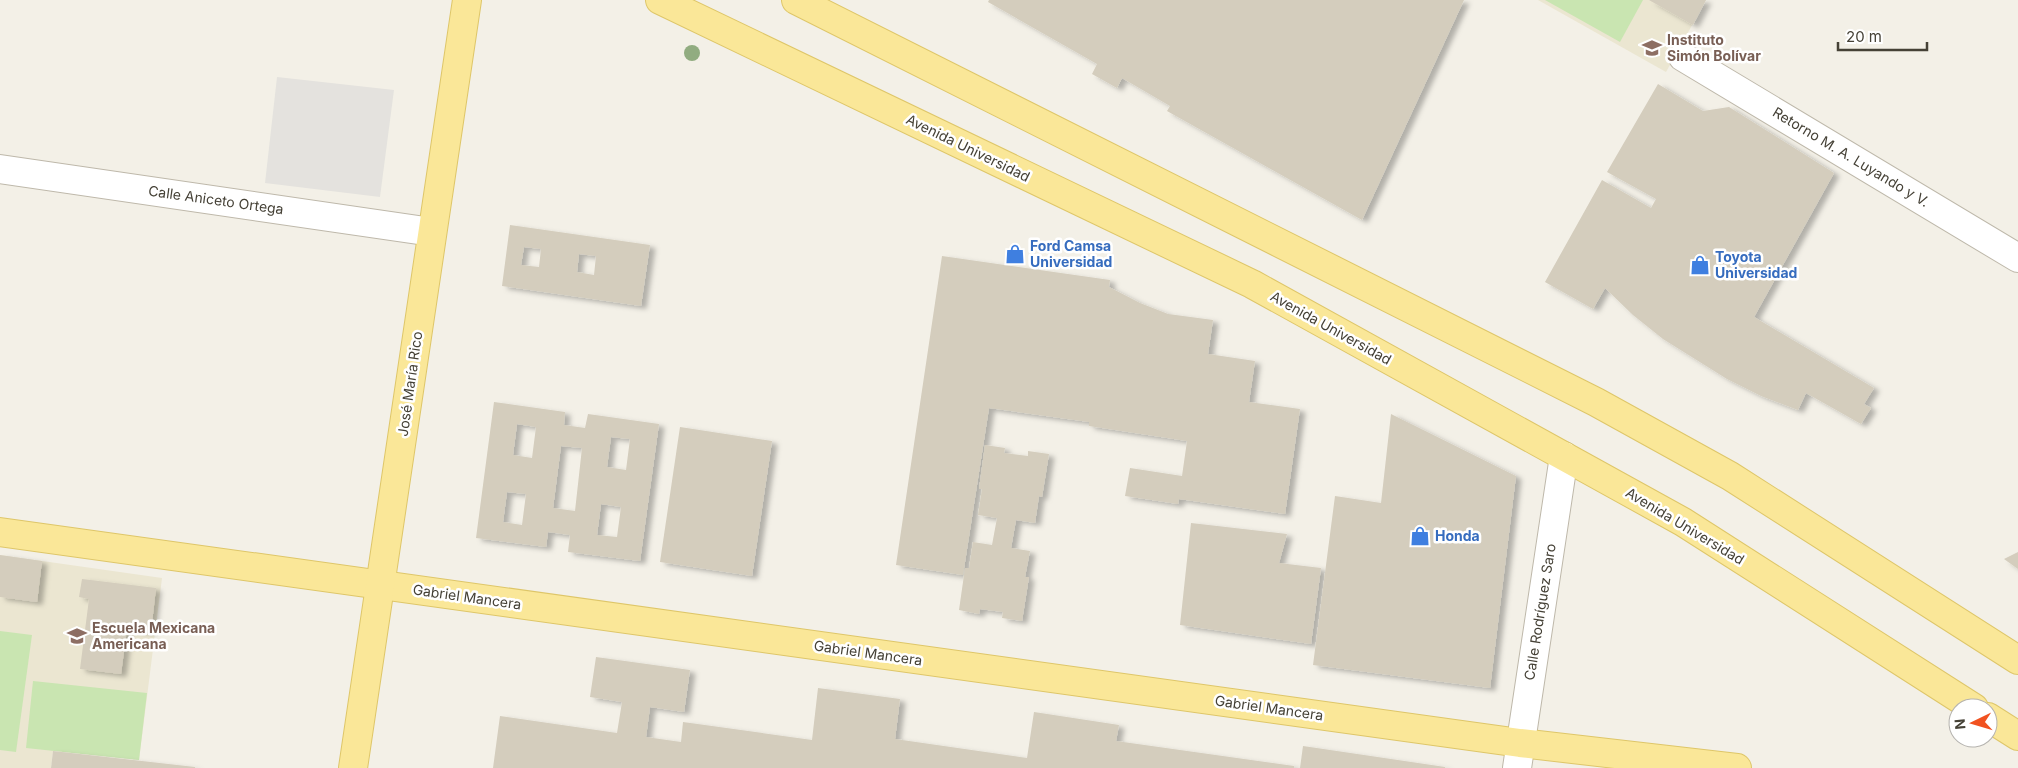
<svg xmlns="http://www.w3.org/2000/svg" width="2018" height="768" font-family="Inter,sans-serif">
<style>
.education{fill:#ebe6d1}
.green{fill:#c9e5b1}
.parking{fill:#e4e2de}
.building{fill:#d4cdbd;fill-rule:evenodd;filter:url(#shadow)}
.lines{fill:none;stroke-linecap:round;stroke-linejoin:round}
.minor-casing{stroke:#beb8aa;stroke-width:30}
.major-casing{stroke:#dec669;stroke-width:30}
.minor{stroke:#fff;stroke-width:28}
.major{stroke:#fae798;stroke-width:28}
.tree{fill:#91ac80}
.labels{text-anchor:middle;stroke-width:5;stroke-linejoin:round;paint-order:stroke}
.education-label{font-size:14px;font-weight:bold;fill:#785e54;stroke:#fff;text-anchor:start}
.street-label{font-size:14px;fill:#454136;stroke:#fff}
.shop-label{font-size:14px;font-weight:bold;fill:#366cbe;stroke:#fff;text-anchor:start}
</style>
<defs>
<filter id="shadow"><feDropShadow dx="5.5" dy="3" stdDeviation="2.5" flood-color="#0004"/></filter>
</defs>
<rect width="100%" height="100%" fill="#f3f0e7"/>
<!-- education -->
<g class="education">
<polygon points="1538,0 1706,0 1666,72"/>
<polygon points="0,555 162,578 139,760 53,751 51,768 0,768"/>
</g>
<!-- green -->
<g class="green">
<polygon points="1545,0 1643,0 1620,42"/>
<polygon points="0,631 32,635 16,752 0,750"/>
<polygon points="33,681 147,693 139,760 26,748"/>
</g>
<!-- parking -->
<polygon class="parking" points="277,77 394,90 380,197 265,183"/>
<!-- building -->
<g class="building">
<polygon points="989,0 1464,0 1362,220 1167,111 1170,106 1122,78 1117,88 1092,74 1097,64 988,2"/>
<polygon points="1649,0 1706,0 1693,25"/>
<polygon points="1658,84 1703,111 1729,107 1834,173 1754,317 1874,388 1864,404 1871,408 1861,424 1806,393 1798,410 1761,396 1727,379 1663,339 1633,315 1605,288 1593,309 1545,282 1602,180 1651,208 1656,199 1607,172"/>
<path d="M510 225 650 245 641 306 502 286ZM524 247 541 249 539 267 521 265ZM579 254 596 256 594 275 577 272Z"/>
<polygon points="942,256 1110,280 1109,287 1140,303 1168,314 1213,320 1208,354 1255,361 1249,402 1300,409 1285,514 1179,499 1178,504 1125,496 1130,468 1182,476 1187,441 1089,426 1089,422 989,408 963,575 896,565"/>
<path d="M494 402 565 412 564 425 585 428 588 414 659 424 640 561 568 552 570 535 548 532 546 547 476 538ZM517 424 536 427 532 458 513 455ZM611 437 630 439 626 470 607 467ZM561 446 582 448 575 511 553 508ZM507 492 526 494 522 525 503 522ZM601 504 621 507 617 537 597 535Z"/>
<polygon points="1391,414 1516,476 1490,688 1313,665 1335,496 1381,503"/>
<polygon points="680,427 772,441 752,576 660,562"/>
<polygon points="985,445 1005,448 1004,453 1028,456 1028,451 1049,454 1042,497 1039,496 1035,523 1016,520 1011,548 1030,551 1025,577 1029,577 1022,621 1002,618 1003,612 980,609 979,614 959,610 965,568 969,568 973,542 992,545 997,518 978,515 982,489 979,489"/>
<polygon points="1191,523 1287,534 1279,563 1321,568 1311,644 1180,625"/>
<polygon points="2018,552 2018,569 2004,559"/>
<polygon points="0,555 42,561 37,602 0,597"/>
<polygon points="82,579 156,588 151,632 127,629 121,674 80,669 89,599 79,597"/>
<polygon points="596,657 690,670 684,712 650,707 646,737 681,742 683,722 812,740 818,688 900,699 895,739 1027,758 1034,712 1119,725 1116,741 1294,766 1294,768 493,768 500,716 617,733 622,702 590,697"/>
<polygon points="1303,746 1445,767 1445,768 1300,768"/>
<polygon points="53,751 195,767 195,768 51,768"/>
</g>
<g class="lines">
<defs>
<g id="minor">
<polyline points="1683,57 2018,258"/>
<polyline points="0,169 432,232"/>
<polyline points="1517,768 1564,456"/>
</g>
<g id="major">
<polyline points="660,0 1252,284 1683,522 1974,708"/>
<polyline points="796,0 1596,402 1730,476 2018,660"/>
<polyline points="0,532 1520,743 1737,768"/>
<polyline points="1988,717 2018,736"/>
<polyline points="353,768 467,0"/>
</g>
</defs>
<!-- minor casing -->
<use href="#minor" class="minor-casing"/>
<!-- major casing -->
<use href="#major" class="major-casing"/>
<!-- minor -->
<use href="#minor" class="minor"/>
<!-- major -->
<use href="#major" class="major"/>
</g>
<!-- trees -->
<circle class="tree" cx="692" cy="53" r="8"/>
<!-- icons -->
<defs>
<symbol id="school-bare" viewBox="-9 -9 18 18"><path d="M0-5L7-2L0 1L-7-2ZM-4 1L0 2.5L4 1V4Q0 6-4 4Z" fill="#8d6e63" stroke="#fff" stroke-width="2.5" paint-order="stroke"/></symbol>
<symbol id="shop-bare" viewBox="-9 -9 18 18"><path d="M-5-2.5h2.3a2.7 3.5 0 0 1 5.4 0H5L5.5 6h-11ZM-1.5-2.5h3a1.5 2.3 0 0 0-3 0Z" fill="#3f7fe0" stroke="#fff" stroke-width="2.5" paint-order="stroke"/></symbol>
</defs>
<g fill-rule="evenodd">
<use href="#school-bare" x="1638" y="34" width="28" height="28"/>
<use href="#shop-bare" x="1001" y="240" width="28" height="28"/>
<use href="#shop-bare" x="1686" y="251" width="28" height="28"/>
<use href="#shop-bare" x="1406" y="522" width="28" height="28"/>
<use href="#school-bare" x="63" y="622" width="28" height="28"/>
</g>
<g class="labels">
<!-- education labels -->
<g class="education-label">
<text x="1667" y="45">Instituto<tspan x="1667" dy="16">Simón Bolívar</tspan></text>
<text x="92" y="633">Escuela Mexicana<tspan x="92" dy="16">Americana</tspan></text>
</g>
<!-- street labels -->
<g class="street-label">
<text transform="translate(968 148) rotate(26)" y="5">Avenida Universidad</text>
<text transform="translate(1851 157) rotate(31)" y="5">Retorno M. A. Luyando y V.</text>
<text transform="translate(216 200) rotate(8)" y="5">Calle Aniceto Ortega</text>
<text transform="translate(1331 328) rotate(29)" y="5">Avenida Universidad</text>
<text transform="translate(410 384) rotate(-82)" y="5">José María Rico</text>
<text transform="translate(1685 526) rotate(31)" y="5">Avenida Universidad</text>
<text transform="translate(467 597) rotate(8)" y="5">Gabriel Mancera</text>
<text transform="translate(1540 612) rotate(-81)" y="5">Calle Rodríguez Saro</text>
<text transform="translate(868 653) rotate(8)" y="5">Gabriel Mancera</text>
<text transform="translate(1269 708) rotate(8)" y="5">Gabriel Mancera</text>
</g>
<!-- shop labels -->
<g class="shop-label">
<text x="1030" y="251">Ford Camsa<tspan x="1030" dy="16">Universidad</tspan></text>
<text x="1715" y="262">Toyota<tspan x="1715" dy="16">Universidad</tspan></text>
<text x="1435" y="541">Honda</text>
</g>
</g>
<!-- north arrow -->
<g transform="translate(1973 723) rotate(265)"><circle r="24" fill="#ffffff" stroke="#b5b3af"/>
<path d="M0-4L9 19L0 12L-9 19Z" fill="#f15220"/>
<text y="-8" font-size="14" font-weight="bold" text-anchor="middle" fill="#454136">N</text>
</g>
<!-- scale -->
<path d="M1838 42v8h89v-8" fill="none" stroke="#454136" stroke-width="2.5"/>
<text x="1846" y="42" font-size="15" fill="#454136" stroke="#ffffff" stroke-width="4" paint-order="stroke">20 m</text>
</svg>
